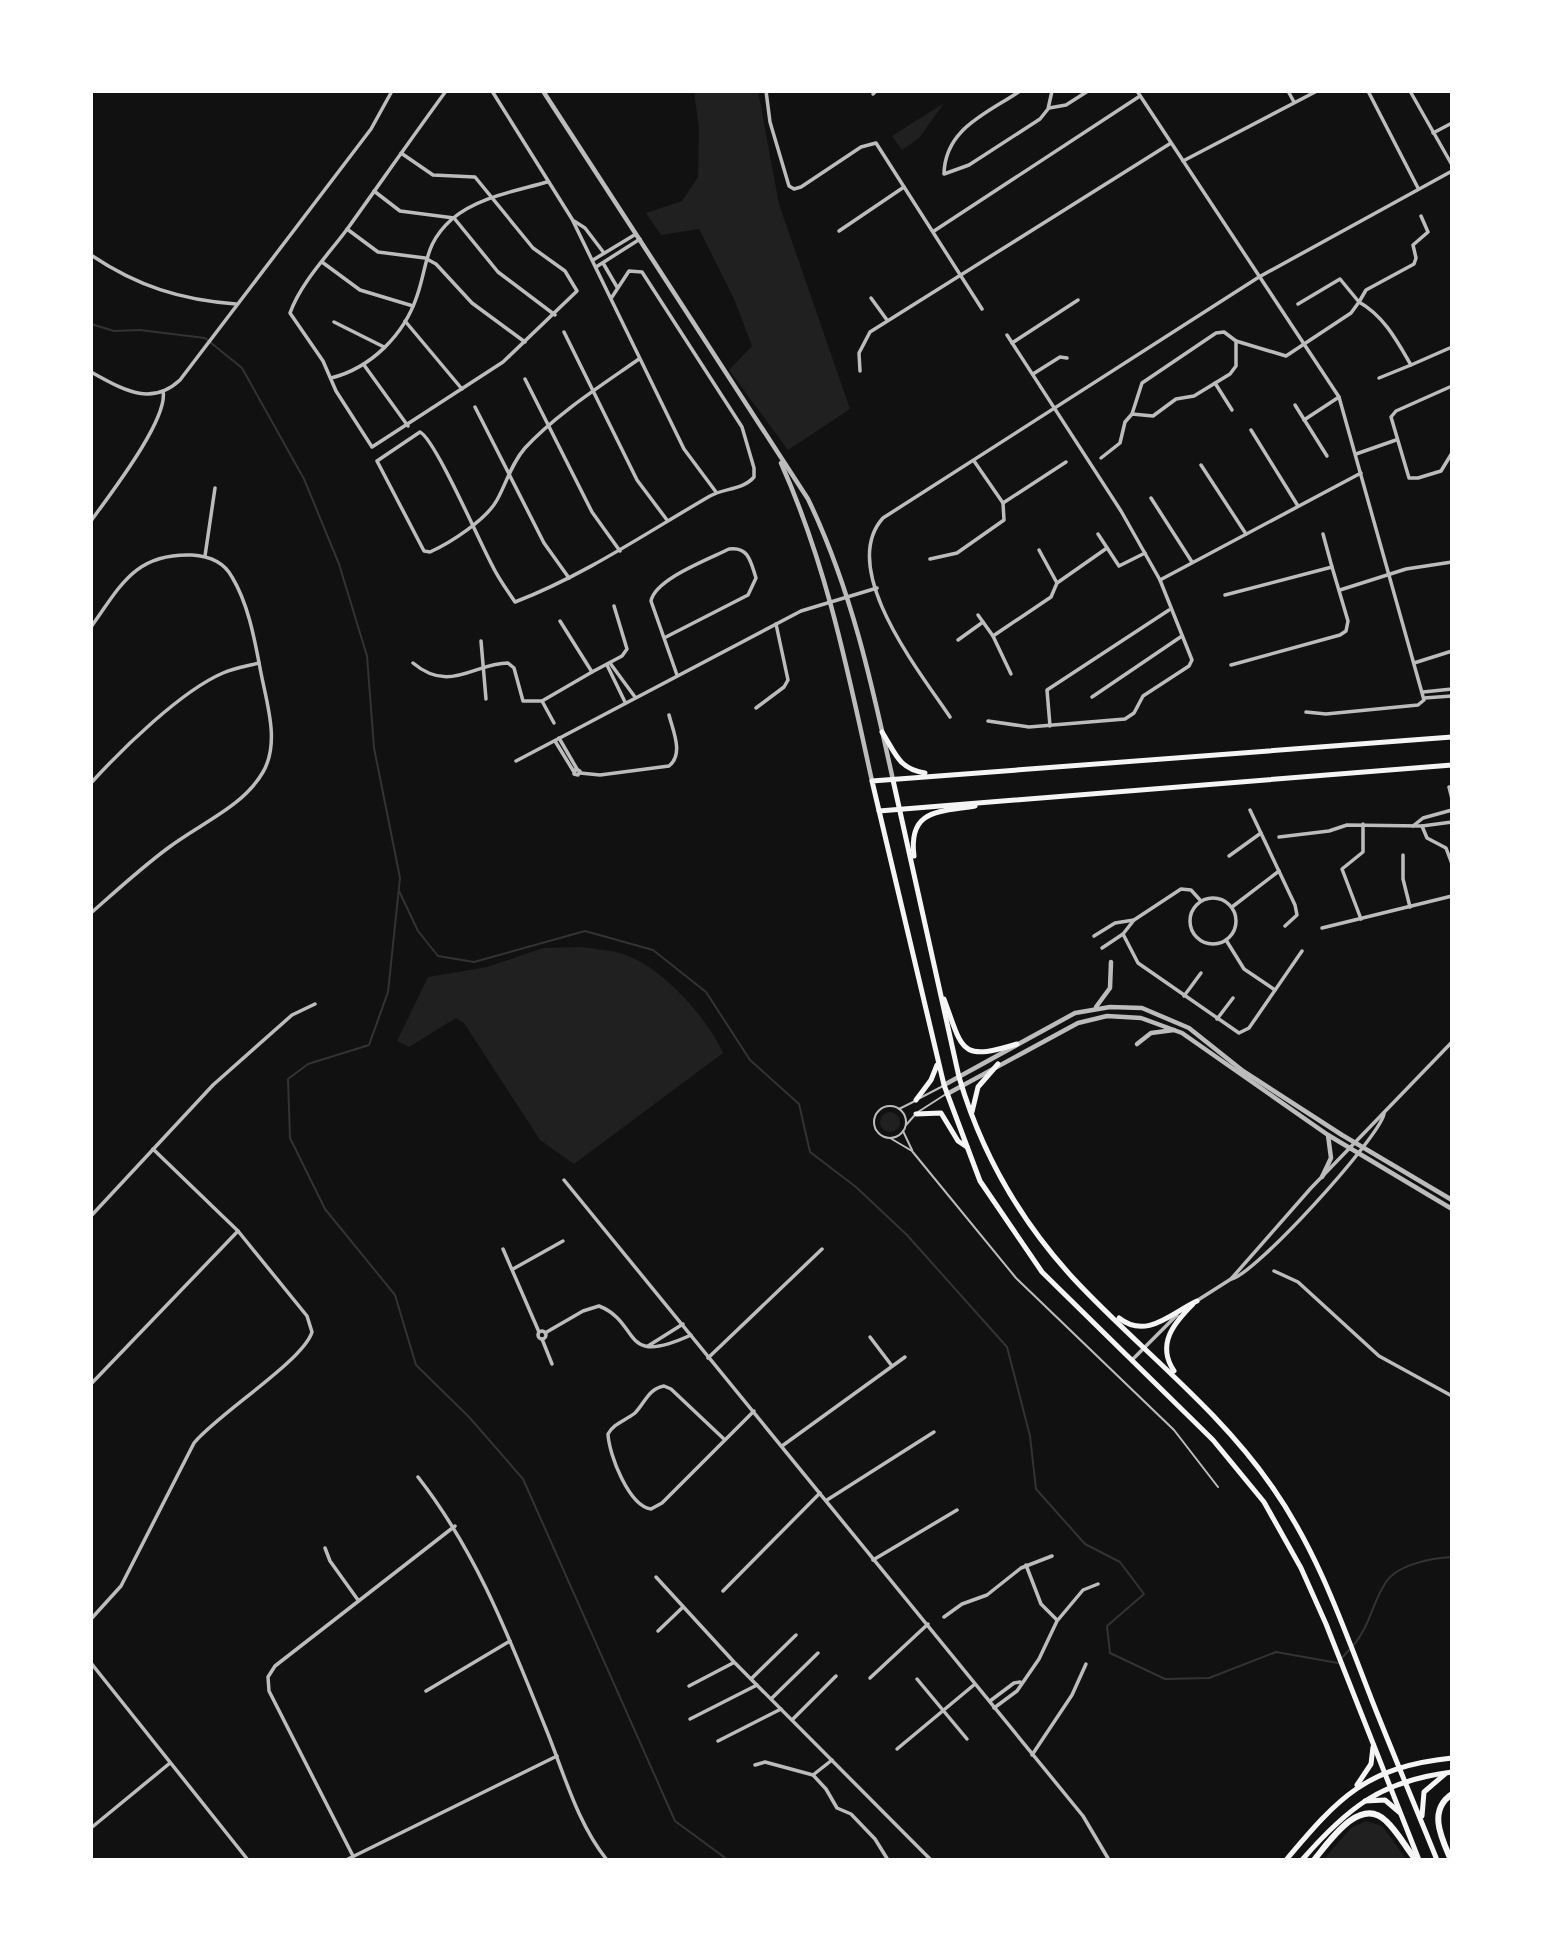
<svg xmlns="http://www.w3.org/2000/svg" width="1543" height="1951" font-family="'Fira Sans',sans-serif">
<style>
.green{fill:#202020}
.lines{fill:none;stroke-linecap:round;stroke-linejoin:round}
.stream{stroke:#333;stroke-width:2}
.service{stroke:#bcbcbc;stroke-width:2}
.minor{stroke:#bcbcbc;stroke-width:3.5}
.tertiary{stroke:#bcbcbc;stroke-width:4.5}
.secondary{stroke:#f5f5f5;stroke-width:5}
.motorway{stroke:#f5f5f5;stroke-width:6}
</style>
<rect width="100%" height="100%" fill="#111"/>
<!-- green -->
<g class="green">
<polygon points="694,91 758,91 779,204 850,409 788,450 729,370 752,346 735,301 699,229 661,235 646,213 682,201 698,177 699,129"/>
<polygon points="944,103 919,138 902,150 892,136"/>
<path d="M583 947C598 950 617 950 631 957 667 973 707 1018 723 1053L574 1164 540 1140 464 1023 456 1018 409 1047 397 1041 428 977 487 967 543 948Z"/>
<circle cx="890" cy="1122" r="10"/>
<polygon points="1366,1821 1382,1826 1407,1860 1323,1860 1351,1828"/>
</g>
<g class="lines">
<!-- stream -->
<g class="stream">
<polyline points="91,324 114,331 140,330 205,338 242,368 304,479 339,564 367,656 374,748 400,878 388,992 369,1045 308,1064 288,1079 290,1138 325,1209 395,1295 416,1365 469,1417 523,1479 675,1821 728,1860"/>
<polyline points="399,891 418,931 438,956 474,962 585,931 653,950 706,992 750,1060 799,1104 810,1152 856,1187 907,1235 1007,1347 1030,1436 1036,1489 1085,1544 1120,1562 1144,1594 1107,1626 1110,1653 1165,1679 1209,1678 1276,1652 1338,1663"/>
<path d="M1353 1646C1370 1626 1372 1603 1386 1582 1398 1564 1433 1558 1452 1557"/>
<polyline points="1341,1659 1349,1650"/>
</g>
<!-- service -->
<g class="service">
<polyline points="920,1098 943,1086"/>
<circle cx="890" cy="1122" r="16"/>
<polyline points="899,1109 915,1101"/>
<polyline points="918,1112 946,1094"/>
<polyline points="906,1125 914,1116"/>
<polyline points="903,1131 912,1150"/>
<polyline points="890,1138 912,1151 1016,1278 1174,1430 1218,1487"/>
</g>
<!-- minor -->
<g class="minor">
<polyline points="492,91 572,219 684,449 716,492"/>
<polyline points="766,91 770,122 789,186 794,189 801,187 861,147 876,143 982,309"/>
<path d="M1020 91C988 113 945 128 944 174L969 165 1040 119 1048 109 1052 91"/>
<polyline points="1137,91 1339,397 1424,700 1418,705 1326,714 1306,712"/>
<polyline points="1288,91 1294,102"/>
<polyline points="1368,91 1418,188"/>
<polyline points="1410,91 1452,165"/>
<polyline points="873,94 876,91"/>
<polyline points="1049,108 1066,105 1088,91"/>
<polyline points="1433,133 1452,123"/>
<path d="M401 153 433 175 475 177 533 248 565 271 577 291 503 362 372 447 336 391 323 361 290 313C301 282 329 254 348 228 381 182 413 136 446 91"/>
<polyline points="1183,161 1317,91"/>
<polyline points="374,191 400,211 454,218 498,272 555,315"/>
<path d="M1421 216 1428 232 1413 245 1416 258 1414 264 1366 290 1359 302C1384 316 1397 341 1411 365L1452 347"/>
<polyline points="574,221 585,228 604,253"/>
<polyline points="347,229 378,252 425,258 436,264 472,303 525,342"/>
<polyline points="839,231 904,187"/>
<polyline points="934,231 1140,96"/>
<path d="M91 255C137 286 181 300 236 304"/>
<polyline points="593,260 636,234"/>
<polyline points="322,262 360,290 413,306"/>
<polyline points="603,263 617,287"/>
<polyline points="596,267 640,239"/>
<path d="M612 297 629 271 642 272 742 427 754 468V477C743 490 724 488 710 496 646 533 585 575 515 602 507 590 498 578 492 565 480 543 435 439 420 432L377 461 424 551 430 552C450 543 486 520 497 500 507 482 511 464 525 448 555 415 602 385 639 359"/>
<polyline points="871,298 887,320"/>
<polyline points="405,321 462,389"/>
<polyline points="334,322 384,347"/>
<polyline points="564,332 637,480 667,520"/>
<polyline points="1012,343 1078,300"/>
<polyline points="364,365 408,426"/>
<polyline points="860,371 859,353 870,332 1171,143"/>
<path d="M91 372C121 388 150 408 180 380L371 129 392 91"/>
<polyline points="1033,374 1060,357 1067,358"/>
<path d="M331 378C371 368 404 335 417 296 428 264 424 244 452 219 478 197 516 191 547 182"/>
<polyline points="1379,378 1411,365"/>
<polyline points="525,379 592,512 620,551"/>
<polyline points="1215,383 1232,410"/>
<polyline points="1452,386 1396,411 1391,417 1409,478 1418,478 1441,471 1452,453"/>
<polyline points="1295,405 1327,456"/>
<polyline points="475,407 544,543 569,578"/>
<polyline points="1132,414 1142,383 1216,333 1224,332 1236,341 1286,356 1351,313 1359,302 1340,279 1298,304"/>
<polyline points="1304,420 1339,397"/>
<polyline points="1251,430 1298,506"/>
<polyline points="1356,454 1396,440"/>
<polyline points="1101,458 1120,443 1125,422 1132,414 1153,416 1176,399 1194,396 1230,374 1236,366 1236,341"/>
<polyline points="1201,465 1246,534"/>
<polyline points="1151,498 1192,562"/>
<polyline points="1003,503 1066,462"/>
<path d="M91 521C108 497 169 419 163 391"/>
<polyline points="1098,534 1119,566 1145,553"/>
<polyline points="1323,534 1332,567"/>
<polyline points="1039,550 1057,583"/>
<polyline points="205,556 215,488"/>
<polyline points="930,559 957,553 1004,520 1003,503 974,461"/>
<polyline points="1160,580 1361,473"/>
<polyline points="1340,590 1406,569 1452,562"/>
<polyline points="1225,595 1332,567 1348,621 1346,631 1340,635 1231,665"/>
<polyline points="978,615 993,636 1011,674"/>
<path d="M91 627C121 585 135 553 192 555 208 556 224 562 232 577 249 605 255 642 261 673 267 704 280 743 263 772 243 807 199 824 168 848 141 868 116 891 91 913"/>
<polyline points="993,636 1051,597 1057,583 1107,548"/>
<path d="M664 638 748 595 756 578C751 563 749 546 729 549 709 559 655 579 651 601L677 675"/>
<polyline points="958,640 983,622"/>
<polyline points="481,641 486,699"/>
<path d="M413 663C450 694 474 663 508 663L514 668 523 701H542"/>
<polyline points="610,663 635,697"/>
<polyline points="1414,663 1452,651"/>
<polyline points="607,665 625,702"/>
<polyline points="592,672 622,656 627,649 614,606"/>
<polyline points="1423,692 1452,689"/>
<polyline points="1092,697 1182,636"/>
<polyline points="1424,698 1452,696"/>
<polyline points="756,708 784,687 788,680 776,624"/>
<path d="M950 717C920 672 837 569 883 518L1259 277 1452 171"/>
<polyline points="988,721 1029,727 1125,719 1134,713 1143,696 1189,666 1192,660 1160,580 1121,511 1007,335"/>
<polyline points="554,723 542,701 592,672 560,621"/>
<polyline points="1050,726 1047,690 1169,610"/>
<polyline points="559,738 577,769"/>
<polyline points="555,741 574,772"/>
<polyline points="516,761 801,611 877,588"/>
<polygon points="576,769 580,771 578,775 574,774"/>
<path d="M580 773 600 775 669 766C684 754 673 731 669 715"/>
<path d="M91 783C122 749 181 691 223 673 234 668 247 666 259 663"/>
<polyline points="1449,787 1452,799"/>
<polyline points="1250,810 1295,905 1297,915 1285,926"/>
<polyline points="1413,826 1423,818 1452,810"/>
<polyline points="1422,826 1427,838 1446,848 1452,864"/>
<polyline points="1279,837 1329,831 1347,825 1422,826 1452,822"/>
<polyline points="1403,855 1403,879 1410,907"/>
<polyline points="1229,856 1261,833"/>
<circle cx="1213" cy="921" r="23"/>
<polyline points="1232,907 1279,871"/>
<polyline points="1361,919 1342,869 1363,852 1363,824"/>
<polyline points="1322,928 1452,896"/>
<polyline points="1123,934 1138,963 1239,1033 1249,1028 1302,951"/>
<polyline points="1094,936 1115,923 1134,920"/>
<polyline points="1226,940 1244,969 1275,990"/>
<polyline points="1102,948 1123,934 1134,920 1181,889 1191,890 1201,901"/>
<polyline points="1184,996 1201,973"/>
<polyline points="1217,1019 1233,998"/>
<polyline points="564,1180 1083,1816 1109,1860"/>
<polyline points="91,1216 213,1085 292,1015 315,1004"/>
<polyline points="503,1249 539,1332"/>
<polyline points="513,1269 563,1241"/>
<polyline points="1274,1271 1298,1282 1379,1356 1452,1396"/>
<path d="M1231 1279C1254 1276 1379 1138 1384 1114"/>
<polyline points="1198,1300 1231,1279 1311,1188 1452,1042"/>
<circle cx="542" cy="1335" r="4"/>
<path d="M545 1333 583 1311 599 1306C642 1323 619 1368 691 1335"/>
<polyline points="870,1337 892,1366"/>
<polyline points="542,1339 552,1364"/>
<polyline points="648,1346 683,1324"/>
<polyline points="708,1358 822,1249"/>
<polyline points="1132,1360 1177,1315"/>
<polyline points="91,1384 238,1231"/>
<path d="M725 1440 671 1389 664 1386C648 1389 645 1403 635 1413 625 1421 614 1423 608 1434 609 1455 629 1506 651 1509L662 1503 754 1411"/>
<polyline points="782,1446 905,1357"/>
<path d="M418 1477C478 1554 510 1640 546 1729 564 1773 577 1823 607 1860"/>
<polyline points="827,1500 934,1432"/>
<polyline points="325,1548 330,1561 358,1600"/>
<polyline points="873,1560 957,1510"/>
<polyline points="1026,1565 1041,1604 1057,1620"/>
<polyline points="656,1577 734,1662 931,1860"/>
<polyline points="723,1591 820,1493"/>
<polyline points="944,1617 962,1604 987,1595 1021,1568 1052,1556"/>
<path d="M91 1619 121 1586 194 1443C219 1413 303 1361 312 1332L307 1316 238 1231 153 1149"/>
<polyline points="658,1631 683,1607"/>
<polyline points="91,1663 248,1860"/>
<polyline points="870,1678 928,1624"/>
<polyline points="751,1679 796,1635"/>
<polyline points="917,1679 967,1739"/>
<polyline points="689,1686 733,1663"/>
<polyline points="426,1691 510,1641"/>
<polyline points="771,1699 818,1653"/>
<polyline points="990,1701 1014,1683 1020,1682"/>
<polyline points="994,1708 1017,1691 1039,1659 1057,1621 1083,1590 1098,1584"/>
<polyline points="690,1719 757,1685"/>
<polyline points="792,1720 836,1676"/>
<polyline points="718,1741 781,1709"/>
<polyline points="897,1749 975,1684"/>
<polyline points="1032,1755 1072,1695 1086,1664"/>
<polyline points="755,1765 765,1762 813,1775 832,1760"/>
<polyline points="813,1775 826,1789 837,1808 851,1814 875,1839 888,1860"/>
<polyline points="91,1828 170,1763"/>
<polyline points="353,1856 269,1691 268,1677 275,1666 455,1526"/>
<polyline points="346,1860 557,1756"/>
</g>
<!-- tertiary -->
<g class="tertiary">
<path d="M543 91 808 499C851 588 872 684 893 780"/>
<path d="M781 463C827 566 848 672 872 781"/>
<polyline points="1096,1007 1110,988 1111,962"/>
<polyline points="1137,1044 1151,1033 1174,1030"/>
<polyline points="944,1085 1075,1013 1110,1007 1142,1008 1189,1028 1243,1071 1342,1135 1452,1200"/>
<polyline points="947,1094 1078,1023 1107,1016 1141,1018 1182,1033 1328,1135 1452,1209"/>
<polyline points="1322,1177 1331,1158 1328,1135"/>
</g>
<!-- secondary -->
<g class="secondary">
<path d="M882 732C895 752 898 769 925 773"/>
<path d="M893 780 959 1077C981 1152 1020 1220 1073 1278 1139 1349 1217 1407 1273 1488 1319 1554 1344 1629 1373 1703 1394 1756 1416 1808 1437 1860"/>
<polyline points="879,811 1452,765"/>
<path d="M914 856C908 809 939 812 975 806"/>
<path d="M944 999C963 1050 959 1062 1017 1044"/>
<polyline points="916,1100 931,1080 937,1065"/>
<polyline points="972,1112 978,1087 998,1064"/>
<polyline points="916,1114 941,1113 958,1141 967,1147"/>
<path d="M1119 1318C1147 1340 1171 1313 1197 1301"/>
<path d="M1174 1371C1156 1344 1174 1323 1193 1304"/>
<polyline points="1357,1785 1371,1764 1373,1747"/>
<polyline points="1365,1801 1385,1800 1399,1812"/>
<polyline points="1422,1816 1424,1792 1445,1774"/>
<path d="M1286 1860C1339 1797 1366 1767 1452 1758"/>
<path d="M1302 1860C1348 1807 1381 1781 1452 1772"/>
<polyline points="1419,1860 1326,1624 1301,1568 1264,1502 1213,1440 1042,1272 980,1181 944,1085 872,781 1452,737"/>
</g>
<!-- motorway -->
<g class="motorway">
<path d="M1314 1860C1329 1842 1360 1795 1386 1821 1398 1832 1406 1848 1416 1860"/>
<path d="M1451 1860C1442 1839 1427 1811 1452 1794"/>
</g>
</g>
<!-- border -->
<rect width="1543" height="1951" fill="none" stroke="#ffffff" stroke-width="186"/>
</svg>
